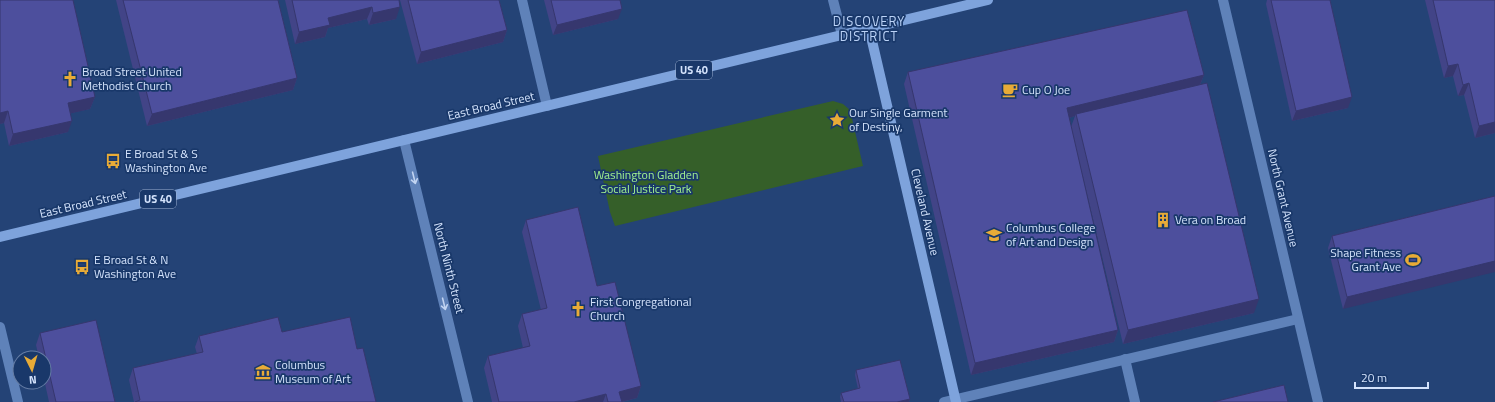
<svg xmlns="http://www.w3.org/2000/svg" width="1495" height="402" font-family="'Titillium Web',sans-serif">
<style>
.green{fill:#355f29}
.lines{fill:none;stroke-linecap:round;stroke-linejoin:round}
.service{stroke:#5f82b9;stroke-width:10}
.minor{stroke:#5f82b9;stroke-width:10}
.tertiary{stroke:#5f82b9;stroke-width:10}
.primary{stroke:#7ea3dc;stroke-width:10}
.wall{fill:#424487}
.shaded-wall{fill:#36376e}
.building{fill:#4d4f9d;stroke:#36376e}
.oneway{stroke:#c2d4f2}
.labels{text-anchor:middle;stroke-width:3.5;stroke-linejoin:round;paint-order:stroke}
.shield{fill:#19386a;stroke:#9cb0d0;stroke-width:1}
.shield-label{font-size:11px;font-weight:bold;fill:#d4e3fc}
.poi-label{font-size:12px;fill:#d4e3fc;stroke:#19386a;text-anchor:start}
.street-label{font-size:12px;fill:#d4e3fc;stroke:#19386a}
.park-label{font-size:12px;fill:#a3f28d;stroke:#19386a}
.neighbourhood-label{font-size:13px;letter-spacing:1px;fill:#bcd3f7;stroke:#19386a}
</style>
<rect width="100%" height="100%" fill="#244376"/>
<!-- green -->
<polygon class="green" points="833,101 843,104 850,110 863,166 615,226 610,212 598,156"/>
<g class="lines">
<!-- service -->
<g class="service">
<polyline points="833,0 842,35"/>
<polyline points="1125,359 1135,402"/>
<polyline points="944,402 1298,319"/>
</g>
<!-- minor -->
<g class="minor">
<polyline points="522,0 547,106"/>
<polyline points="404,140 468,402"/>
<polyline points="0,327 18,402"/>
</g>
<!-- tertiary -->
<polyline class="tertiary" points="1223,0 1318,402"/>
<!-- primary -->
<g class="primary">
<polyline points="869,28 956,402"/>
<polyline points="0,237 988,0"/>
</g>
</g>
<!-- wall -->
<g class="wall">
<polygon points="0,0 95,97 90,109 71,113 68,132 9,146 4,123 0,124"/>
<polygon points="116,0 278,0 297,78 293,90 147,126"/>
<polygon points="285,0 399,0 396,19 369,25 367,19 328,28 325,37 295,44"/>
<polygon points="400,0 499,0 507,30 503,42 417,64"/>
<polygon points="544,0 620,0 618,19 553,35"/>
<polygon points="1267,0 1330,0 1348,108 1292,121 1266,4"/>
<polygon points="1425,0 1495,0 1495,133 1475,138 1464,95 1458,96 1453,76 1444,78"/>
<polygon points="908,72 1204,75 1200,85 1254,313 1123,344 1071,127 1075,116 1069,118 1118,330 1114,342 971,375 904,84"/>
<polygon points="1495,196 1343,309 1328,248 1332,236"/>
<polygon points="526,220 597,286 641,386 637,398 622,402 492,402 484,368 488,356 523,348 518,326 522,314 541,310 522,232"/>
<polygon points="282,332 357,349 376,402 134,402 129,380 133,368 197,354 195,347 199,336"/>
<polygon points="40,333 115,402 49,402 44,379 44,358 39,358 36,345"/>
<polygon points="856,370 910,399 909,402 841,402 840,397 841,393 858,389 855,375"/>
</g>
<!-- shaded-wall -->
<g class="shaded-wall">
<polygon points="372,7 367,19 328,28 325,37 295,44 299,32 328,18"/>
<polygon points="400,7 396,19 369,25 373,13"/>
<polygon points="622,9 618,19 553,35 557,25"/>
<polygon points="507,30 503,42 417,64 421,52"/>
<polygon points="1458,64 1453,76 1444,78 1448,66"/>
<polygon points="1204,75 1199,87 1076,114 1075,116 1063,120 1067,108"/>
<polygon points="297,78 293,90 147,126 152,114"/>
<polygon points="1469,83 1464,95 1458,96 1463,85"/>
<polygon points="95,97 90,109 64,115 68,103"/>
<polygon points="1352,97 1348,108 1292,121 1296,111"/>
<polygon points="8,111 4,123 0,124 0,113"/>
<polygon points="72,121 68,132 9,146 13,134"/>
<polygon points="1495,122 1495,133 1475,138 1479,126"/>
<polygon points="1495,261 1495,272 1343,309 1347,297"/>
<polygon points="1259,299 1254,313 1123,344 1128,330"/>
<polygon points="1118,330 1114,342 971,375 975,363"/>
<polygon points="641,386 637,398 621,402 619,392"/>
<polygon points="606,394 603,402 574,402"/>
<polygon points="910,399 909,402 897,402"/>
</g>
<!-- building -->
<g class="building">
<polygon points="0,0 73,0 95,97 68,103 72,121 13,134 8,111 0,113"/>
<polygon points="123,0 278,0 297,78 152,114"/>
<polygon points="292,0 399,0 400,7 373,13 372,7 328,18 330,25 299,32"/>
<polygon points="408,0 499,0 507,30 421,52"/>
<polygon points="551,0 620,0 622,9 557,25"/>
<polygon points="1271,0 1330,0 1352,97 1296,111"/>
<polygon points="1433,0 1495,0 1495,122 1479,126 1469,83 1463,85 1458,64 1448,66"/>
<polygon points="1187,10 1204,75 1067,108 1118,330 975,363 908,72"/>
<polygon points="1207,83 1259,299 1128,330 1076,114"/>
<polygon points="1495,196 1495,261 1347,297 1332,236"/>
<polygon points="578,207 597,286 615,282 641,386 619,392 622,402 608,402 606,394 574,402 499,402 488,356 530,346 522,314 547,308 526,220"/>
<polygon points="278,317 282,332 350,317 357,349 363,348 376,402 135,402 140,400 133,368 203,352 199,336"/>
<polygon points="96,320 115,402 56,402 40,333"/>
<polygon points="900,360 910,399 897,402 844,402 841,393 860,388 856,370"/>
<polygon points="1284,385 1288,402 1213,402"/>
</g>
<!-- one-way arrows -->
<defs><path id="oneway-shaft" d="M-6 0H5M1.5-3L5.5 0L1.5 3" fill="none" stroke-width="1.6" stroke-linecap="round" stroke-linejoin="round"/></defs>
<g class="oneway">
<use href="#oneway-shaft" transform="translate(414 178) rotate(76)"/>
<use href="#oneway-shaft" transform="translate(444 304) rotate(76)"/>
</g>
<!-- icons -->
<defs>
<symbol id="church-bare" viewBox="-9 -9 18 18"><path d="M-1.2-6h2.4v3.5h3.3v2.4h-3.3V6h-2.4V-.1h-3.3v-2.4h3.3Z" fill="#e8ab37" stroke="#19386a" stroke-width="2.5" paint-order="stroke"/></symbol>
<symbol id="cafe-bare" viewBox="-9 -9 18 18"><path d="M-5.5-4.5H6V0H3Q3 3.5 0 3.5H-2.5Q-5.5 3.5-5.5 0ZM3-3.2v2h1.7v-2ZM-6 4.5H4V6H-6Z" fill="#e8ab37" stroke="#19386a" stroke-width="2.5" paint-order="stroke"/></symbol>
<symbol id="sight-bare" viewBox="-9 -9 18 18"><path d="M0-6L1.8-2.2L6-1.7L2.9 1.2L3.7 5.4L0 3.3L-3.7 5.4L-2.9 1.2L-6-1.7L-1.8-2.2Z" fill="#e8ab37" stroke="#19386a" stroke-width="2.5" paint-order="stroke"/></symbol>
<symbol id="bus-bare" viewBox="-9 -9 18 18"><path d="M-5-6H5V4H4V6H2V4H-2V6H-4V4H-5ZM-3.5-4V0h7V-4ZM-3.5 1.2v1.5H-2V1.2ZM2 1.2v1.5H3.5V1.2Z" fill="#e8ab37" stroke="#19386a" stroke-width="2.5" paint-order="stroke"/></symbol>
<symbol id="building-bare" viewBox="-9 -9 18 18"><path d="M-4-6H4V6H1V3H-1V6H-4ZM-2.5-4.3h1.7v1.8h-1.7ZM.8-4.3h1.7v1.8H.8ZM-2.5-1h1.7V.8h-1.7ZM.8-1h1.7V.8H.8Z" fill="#e8ab37" stroke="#19386a" stroke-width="2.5" paint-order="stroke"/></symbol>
<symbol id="university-bare" viewBox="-9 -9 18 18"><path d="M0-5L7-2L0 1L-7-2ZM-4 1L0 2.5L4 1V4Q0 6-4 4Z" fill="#e8ab37" stroke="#19386a" stroke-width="2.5" paint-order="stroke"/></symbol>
<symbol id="stadium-bare" viewBox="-9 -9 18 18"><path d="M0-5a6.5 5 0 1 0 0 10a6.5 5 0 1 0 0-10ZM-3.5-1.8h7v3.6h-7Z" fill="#e8ab37" stroke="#19386a" stroke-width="2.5" paint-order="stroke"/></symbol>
<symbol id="museum-bare" viewBox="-9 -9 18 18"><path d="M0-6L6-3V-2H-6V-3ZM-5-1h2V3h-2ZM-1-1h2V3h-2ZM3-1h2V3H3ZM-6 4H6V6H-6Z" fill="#e8ab37" stroke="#19386a" stroke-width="2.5" paint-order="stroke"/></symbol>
</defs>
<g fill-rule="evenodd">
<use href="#church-bare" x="59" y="68" width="22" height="22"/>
<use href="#cafe-bare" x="999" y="79" width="22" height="22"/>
<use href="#sight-bare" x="826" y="109" width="22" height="22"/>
<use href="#bus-bare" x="102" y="150" width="22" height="22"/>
<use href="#building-bare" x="1152" y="209" width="22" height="22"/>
<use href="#university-bare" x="983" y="224" width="22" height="22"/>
<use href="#stadium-bare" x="1402" y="249" width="22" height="22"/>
<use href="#bus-bare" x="71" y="256" width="22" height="22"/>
<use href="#church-bare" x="567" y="298" width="22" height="22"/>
<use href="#museum-bare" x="252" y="361" width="22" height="22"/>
</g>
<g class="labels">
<!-- shield labels -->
<g class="shield">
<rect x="676" y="61" width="36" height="18" rx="3"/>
<rect x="140" y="190" width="36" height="18" rx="3"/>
</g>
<g class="shield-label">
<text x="694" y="74">US 40</text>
<text x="158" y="203">US 40</text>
</g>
<!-- poi labels -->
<g class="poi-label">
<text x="82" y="76">Broad Street United<tspan x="82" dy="14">Methodist Church</tspan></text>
<text x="1022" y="94">Cup O Joe</text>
<text x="849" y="117">Our Single Garment<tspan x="849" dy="14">of Destiny,</tspan></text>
<text x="125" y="158">E Broad St &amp; S<tspan x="125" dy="14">Washington Ave</tspan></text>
<text x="1175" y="224">Vera on Broad</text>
<text x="1006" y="232">Columbus College<tspan x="1006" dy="14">of Art and Design</tspan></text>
<text x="1401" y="257" text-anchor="end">Shape Fitness<tspan x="1401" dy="14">Grant Ave</tspan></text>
<text x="94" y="264">E Broad St &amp; N<tspan x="94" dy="14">Washington Ave</tspan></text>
<text x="590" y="306">First Congregational<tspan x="590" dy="14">Church</tspan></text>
<text x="275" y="369">Columbus<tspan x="275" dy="14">Museum of Art</tspan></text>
</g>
<!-- street labels -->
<g class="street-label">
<text transform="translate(491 106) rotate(-13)" y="4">East Broad Street</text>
<text transform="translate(1283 198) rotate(77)" y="4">North Grant Avenue</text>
<text transform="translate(83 204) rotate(-13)" y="4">East Broad Street</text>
<text transform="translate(925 212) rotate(77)" y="4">Cleveland Avenue</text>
<text transform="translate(449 268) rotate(76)" y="4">North Ninth Street</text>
</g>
<!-- park labels -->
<g class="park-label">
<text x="646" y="179">Washington Gladden<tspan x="646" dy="14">Social Justice Park</tspan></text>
</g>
<!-- neighbourhood labels -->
<g class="neighbourhood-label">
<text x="869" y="26">DISCOVERY<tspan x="869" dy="15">DISTRICT</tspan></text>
</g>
</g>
<!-- north arrow -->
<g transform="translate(32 370) rotate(175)"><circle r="19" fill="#19386a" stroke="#647ca4"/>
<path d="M0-3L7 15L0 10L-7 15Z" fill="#e8ab37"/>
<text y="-6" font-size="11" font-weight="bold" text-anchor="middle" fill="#d4e3fc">N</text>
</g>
<!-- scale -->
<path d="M1355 382v6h73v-6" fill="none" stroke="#d4e3fc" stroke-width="2"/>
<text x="1361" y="382" font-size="12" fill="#d4e3fc" stroke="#19386a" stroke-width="3" paint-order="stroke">20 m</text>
</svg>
